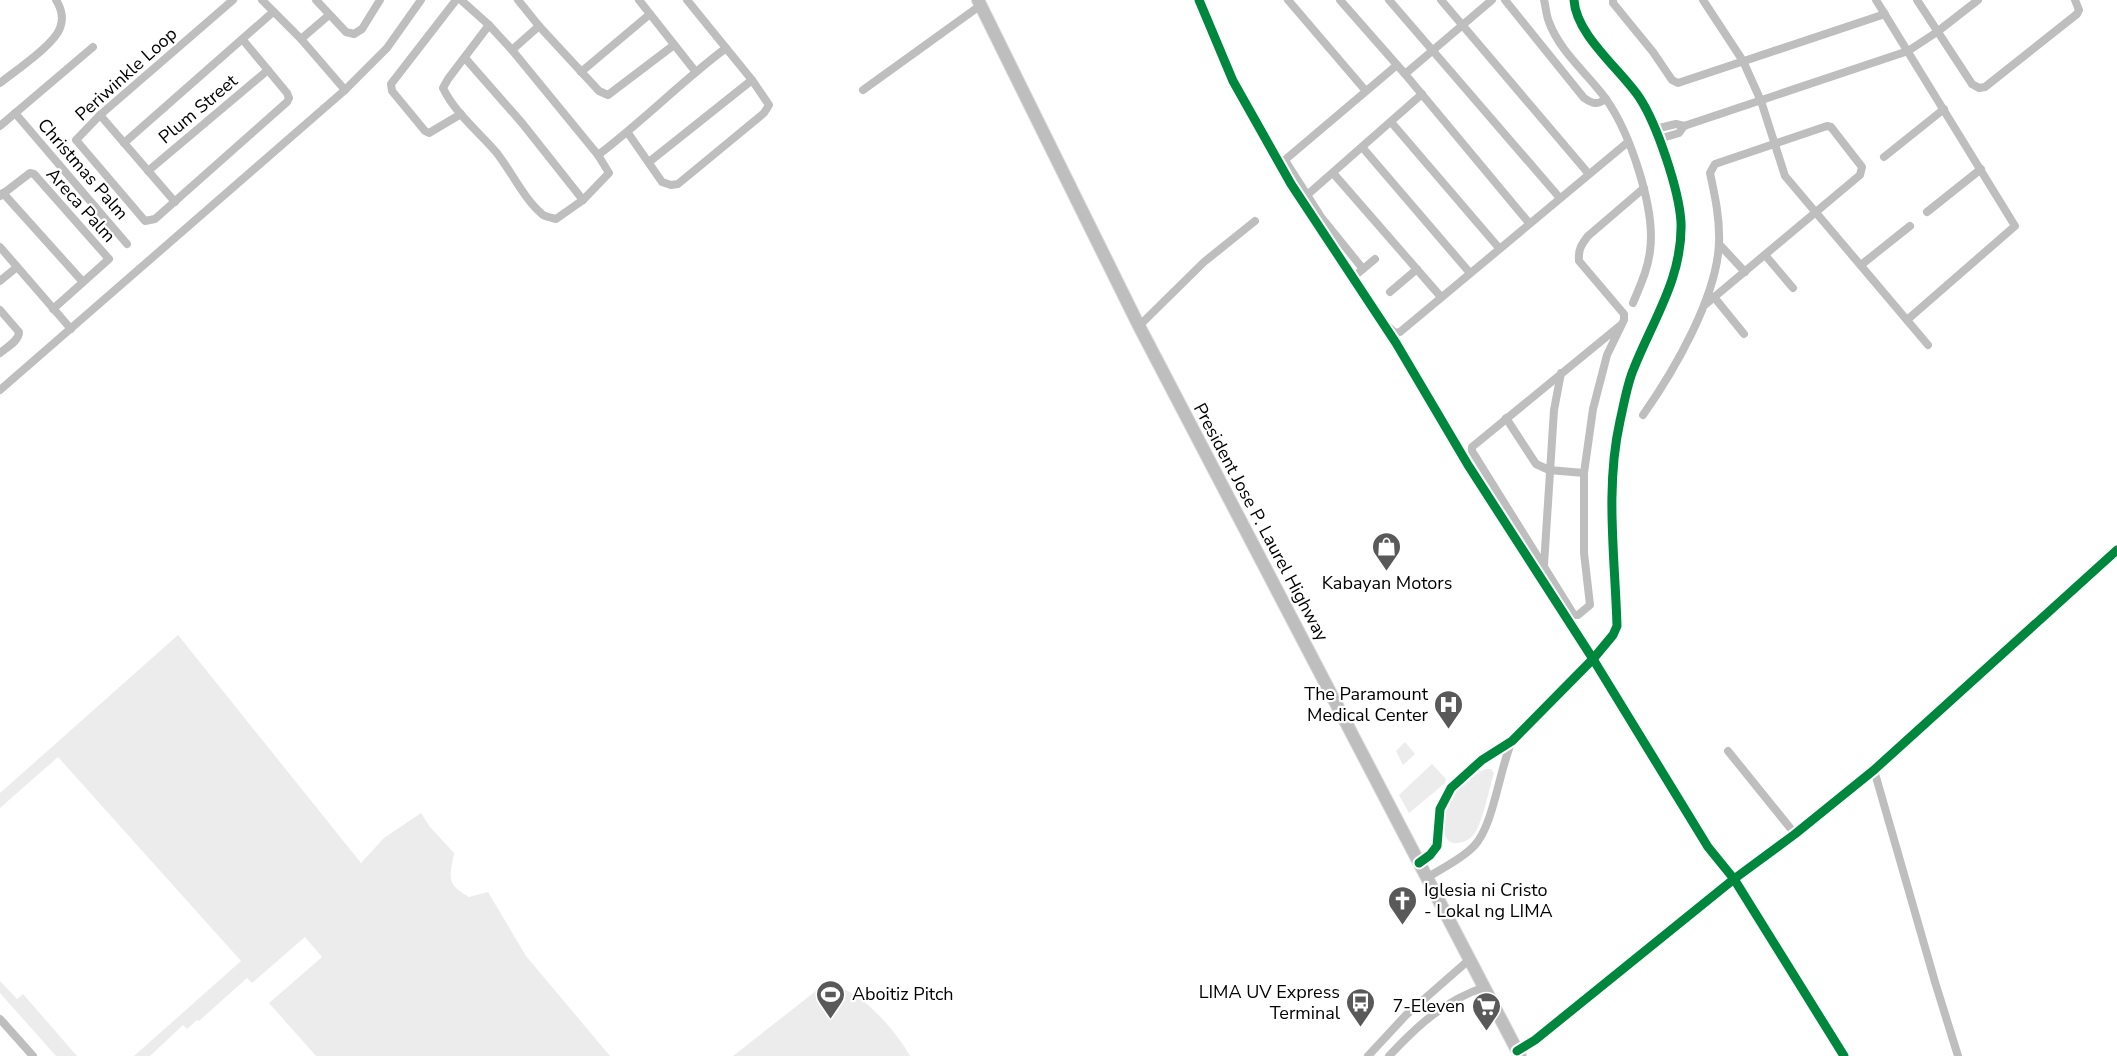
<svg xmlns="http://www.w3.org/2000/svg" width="2117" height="1056" font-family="'Nunito Sans',sans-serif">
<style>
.green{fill:#ececec}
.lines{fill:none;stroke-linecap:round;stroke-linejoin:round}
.trunk-casing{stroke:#dbdbdb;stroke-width:14}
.minor{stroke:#bebebe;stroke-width:8}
.tertiary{stroke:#bebebe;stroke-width:9}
.trunk{stroke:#bebebe;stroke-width:12}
.cycleway-casing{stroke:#fff;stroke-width:13}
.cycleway{stroke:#00873e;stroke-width:9}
.labels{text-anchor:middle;stroke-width:4.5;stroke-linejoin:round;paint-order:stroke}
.street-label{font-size:18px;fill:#000;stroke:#fff}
.poi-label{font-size:18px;fill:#000;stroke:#fff;text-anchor:end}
</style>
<rect width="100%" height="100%" fill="#fff"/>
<!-- green -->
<g class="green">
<path d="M178 635 361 863 384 838 421 813 430 827 454 853C450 877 445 884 469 897L488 892 526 956 610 1056H316L269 1003 322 957 305 937 252 983 247 978 199 1021 197 1020 187 1029 183 1025 150 1056H134L241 961 58 757 0 808V793Z"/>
<polygon points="1405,742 1415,754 1403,765 1396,751"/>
<polygon points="1432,764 1446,779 1445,783 1409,813 1399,795"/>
<path d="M1486 769H1491L1494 773C1488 792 1485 814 1476 831 1473 836 1468 841 1462 842 1434 851 1445 806 1453 794 1460 783 1474 774 1486 769Z"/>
<polygon points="0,981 17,999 23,994 77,1056 56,1056 0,993"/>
<path d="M826 983C859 988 894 1028 910 1056H733Z"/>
</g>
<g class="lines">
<defs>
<polyline id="trunk" points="978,0 1139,326 1520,1056"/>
</defs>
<!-- trunk casing -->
<use href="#trunk" class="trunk-casing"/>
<!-- minor -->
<g class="minor">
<polyline points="233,0 100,115 76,140 145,221 155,219 287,102 289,98 287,93 243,40"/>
<polyline points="262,0 301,39 345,90"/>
<polyline points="316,0 346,32 354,34 362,29 380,0"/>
<polyline points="456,0 391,84 392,91 425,131 429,133 461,114"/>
<polyline points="461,0 489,25"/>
<polyline points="518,0 539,26 599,91 608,95 674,45"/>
<polyline points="639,0 695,71"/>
<polyline points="1199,0 1233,81 1291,184 1396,343 1468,465 1593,659 1708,847 1734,879 1844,1056"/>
<polyline points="1288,0 1365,90"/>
<polyline points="1340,0 1405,74 1529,223"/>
<polyline points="1389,0 1559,197"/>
<polyline points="1441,0 1588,173"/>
<path d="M1505 0 1584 98C1593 104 1597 105 1606 99"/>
<path d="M1544 0C1546 7 1546 15 1549 22 1560 52 1588 74 1606 99 1630 133 1656 209 1650 251 1648 269 1640 286 1633 303"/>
<polyline points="1613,0 1613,3 1653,52 1672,80 1678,83 1885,14"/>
<polyline points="1703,0 1743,61 1761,101 1785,176 1928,345"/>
<polyline points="1876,0 2015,226 1907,320"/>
<polyline points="1917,0 1972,84 1979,88 1985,87 2077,14 2079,10 2075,0"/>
<path d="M489 25 512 50 598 155 609 173 583 200 556 219C552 218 547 217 543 215 523 198 512 172 496 152 478 131 455 113 443 88L448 79Z"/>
<polyline points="301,39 329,15"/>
<polyline points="512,50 539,26"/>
<polyline points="465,58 522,123 583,200"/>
<polyline points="581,72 650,14"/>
<polyline points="1405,74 1492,0"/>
<path d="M0 83C15 71 54 45 60 28 64 18 61 8 56 0"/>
<polyline points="863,90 981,5"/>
<polyline points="15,113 127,244"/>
<polyline points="100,115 175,202"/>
<polyline points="1391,122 1499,248"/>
<polyline points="0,126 93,47"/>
<polyline points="1655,129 1676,124 1684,126 1908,51 1937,32 1978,0"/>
<polyline points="628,133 662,182 671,185 678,184 764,113 769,105 752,80 687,0"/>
<polyline points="1659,139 1679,133 1684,126"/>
<polyline points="124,143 273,12"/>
<polyline points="1362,147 1470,273"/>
<path d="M598 155C643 121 682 81 726 48"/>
<polyline points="1884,157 1944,109"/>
<polyline points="649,162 752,80"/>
<polyline points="148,171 268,70"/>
<polyline points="1333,173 1441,297"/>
<polyline points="3,193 83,282"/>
<polyline points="0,196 30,173 34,174 109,259 53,309"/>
<polyline points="1306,196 1422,94"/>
<polyline points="1927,212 1981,169"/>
<polyline points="1719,244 1745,272"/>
<polyline points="0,247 71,329"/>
<polyline points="1765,255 1793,288"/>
<polyline points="1861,265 1910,226"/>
<polyline points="1363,269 1321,217 1286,162 1286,159 1397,65"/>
<polyline points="1357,274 1375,259"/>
<polyline points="0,281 17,267"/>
<polyline points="1390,292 1417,269"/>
<polyline points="1714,297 1744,334"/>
<path d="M0 310 19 332C19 341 7 347 0 353"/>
<path d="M1622 324 1607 355 1593 409 1584 473V553L1590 605 1578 615H1574L1472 451V447L1622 324 1624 320V314L1579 261C1578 250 1581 245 1588 236L1644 188"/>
<polyline points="1139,326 1204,262 1255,221"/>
<polyline points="1389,327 1395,333 1400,332 1628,142"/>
<polyline points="0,390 345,90 387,48 421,0"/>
<path d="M1643 415C1674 371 1717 297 1719 243 1720 219 1715 196 1710 173L1715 164 1827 126 1831 127 1862 167 1860 175 1706 304"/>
<polyline points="1506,418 1536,464 1549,470 1584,473"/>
<polyline points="1544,565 1554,410 1561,373"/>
<polyline points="1728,751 1795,834"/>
<polyline points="1874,770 1935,982 1958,1056"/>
<path d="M1419 863 1430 855 1437 846 1440 809 1451 788 1482 760 1512 741 1593 659 1613 635 1617 626C1615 558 1605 488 1620 421 1624 404 1627 384 1634 368 1653 320 1683 277 1681 222 1679 190 1657 124 1639 97 1620 69 1576 35 1574 0"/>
<path d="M1427 878C1442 868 1462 859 1474 846 1494 825 1499 770 1512 741"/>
<polyline points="0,1019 33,1056"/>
<polyline points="1368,1056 1406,1015 1470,959"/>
<path d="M1389 1056C1417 1026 1445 1000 1485 987"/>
</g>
<!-- tertiary -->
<polyline class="tertiary" points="1517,1051 1535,1040 1734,879 1795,834 1874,770 2117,550"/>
<!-- trunk -->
<use href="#trunk" class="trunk"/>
<defs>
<g id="cycleway">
<polyline points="1199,0 1233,81 1291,184 1396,343 1468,465 1593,659 1708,847 1734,879 1844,1056"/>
<path d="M1419 863 1430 855 1437 846 1440 809 1451 788 1482 760 1512 741 1593 659 1613 635 1617 626C1615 558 1605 488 1620 421 1624 404 1627 384 1634 368 1653 320 1683 277 1681 222 1679 190 1657 124 1639 97 1620 69 1576 35 1574 0"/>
<polyline points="1517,1051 1535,1040 1734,879 1795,834 1874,770 2117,550"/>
</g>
</defs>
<!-- cycleway casing -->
<use href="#cycleway" class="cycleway-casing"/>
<!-- cycleway -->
<use href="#cycleway" class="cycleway"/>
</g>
<!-- icons -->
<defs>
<symbol id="shop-pin" viewBox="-11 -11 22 30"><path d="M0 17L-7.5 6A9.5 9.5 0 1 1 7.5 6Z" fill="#595959" stroke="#fff"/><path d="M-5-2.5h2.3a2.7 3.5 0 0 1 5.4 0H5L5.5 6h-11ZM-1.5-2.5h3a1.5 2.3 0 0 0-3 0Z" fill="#fff"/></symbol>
<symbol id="hospital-pin" viewBox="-11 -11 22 30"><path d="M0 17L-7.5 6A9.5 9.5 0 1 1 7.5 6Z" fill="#595959" stroke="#fff"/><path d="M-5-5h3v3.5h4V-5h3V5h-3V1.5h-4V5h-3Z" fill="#fff"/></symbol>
<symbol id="church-pin" viewBox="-11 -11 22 30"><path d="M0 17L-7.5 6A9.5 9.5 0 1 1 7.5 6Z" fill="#595959" stroke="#fff"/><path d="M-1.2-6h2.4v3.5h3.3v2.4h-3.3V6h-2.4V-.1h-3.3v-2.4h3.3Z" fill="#fff"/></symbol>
<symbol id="stadium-pin" viewBox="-11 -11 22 30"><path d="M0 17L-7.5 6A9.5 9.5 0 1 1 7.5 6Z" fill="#595959" stroke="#fff"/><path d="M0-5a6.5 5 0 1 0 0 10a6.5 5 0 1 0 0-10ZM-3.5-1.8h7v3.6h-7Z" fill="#fff"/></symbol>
<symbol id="bus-pin" viewBox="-11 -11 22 30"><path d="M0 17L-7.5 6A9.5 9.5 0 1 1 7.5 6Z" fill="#595959" stroke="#fff"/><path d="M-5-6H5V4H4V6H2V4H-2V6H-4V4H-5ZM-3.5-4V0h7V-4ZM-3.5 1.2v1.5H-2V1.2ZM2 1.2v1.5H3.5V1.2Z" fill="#fff"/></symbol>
<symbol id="supermarket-pin" viewBox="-11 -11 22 30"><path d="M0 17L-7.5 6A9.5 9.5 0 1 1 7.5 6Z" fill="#595959" stroke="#fff"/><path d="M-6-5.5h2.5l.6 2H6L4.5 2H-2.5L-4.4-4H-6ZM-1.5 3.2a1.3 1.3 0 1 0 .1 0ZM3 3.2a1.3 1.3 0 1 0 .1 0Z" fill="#fff"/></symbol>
</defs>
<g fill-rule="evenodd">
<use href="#shop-pin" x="1370" y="530" width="33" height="45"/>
<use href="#hospital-pin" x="1432" y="688" width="33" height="45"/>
<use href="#church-pin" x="1386" y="884" width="33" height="45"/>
<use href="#stadium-pin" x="814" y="978" width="33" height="45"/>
<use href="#bus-pin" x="1344" y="986" width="33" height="45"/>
<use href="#supermarket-pin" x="1470" y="990" width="33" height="45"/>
</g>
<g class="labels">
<!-- street labels -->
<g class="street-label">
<text transform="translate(126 74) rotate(-42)" y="6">Periwinkle Loop</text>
<text transform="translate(198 109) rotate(-40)" y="6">Plum Street</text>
<text transform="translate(83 169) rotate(49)" y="6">Christmas Palm</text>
<text transform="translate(81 205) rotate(48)" y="6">Areca Palm</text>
<text transform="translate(1261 522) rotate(62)" y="6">President Jose P. Laurel Highway</text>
</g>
<!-- poi labels -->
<g class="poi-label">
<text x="1387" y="589" text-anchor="middle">Kabayan Motors</text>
<text x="1428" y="700">The Paramount<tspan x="1428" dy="21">Medical Center</tspan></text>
<text x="1424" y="896" text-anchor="start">Iglesia ni Cristo<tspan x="1424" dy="21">- Lokal ng LIMA</tspan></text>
<text x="1340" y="998">LIMA UV Express<tspan x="1340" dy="21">Terminal</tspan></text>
<text x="852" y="1000" text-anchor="start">Aboitiz Pitch</text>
<text x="1465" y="1012">7-Eleven</text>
</g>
</g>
</svg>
